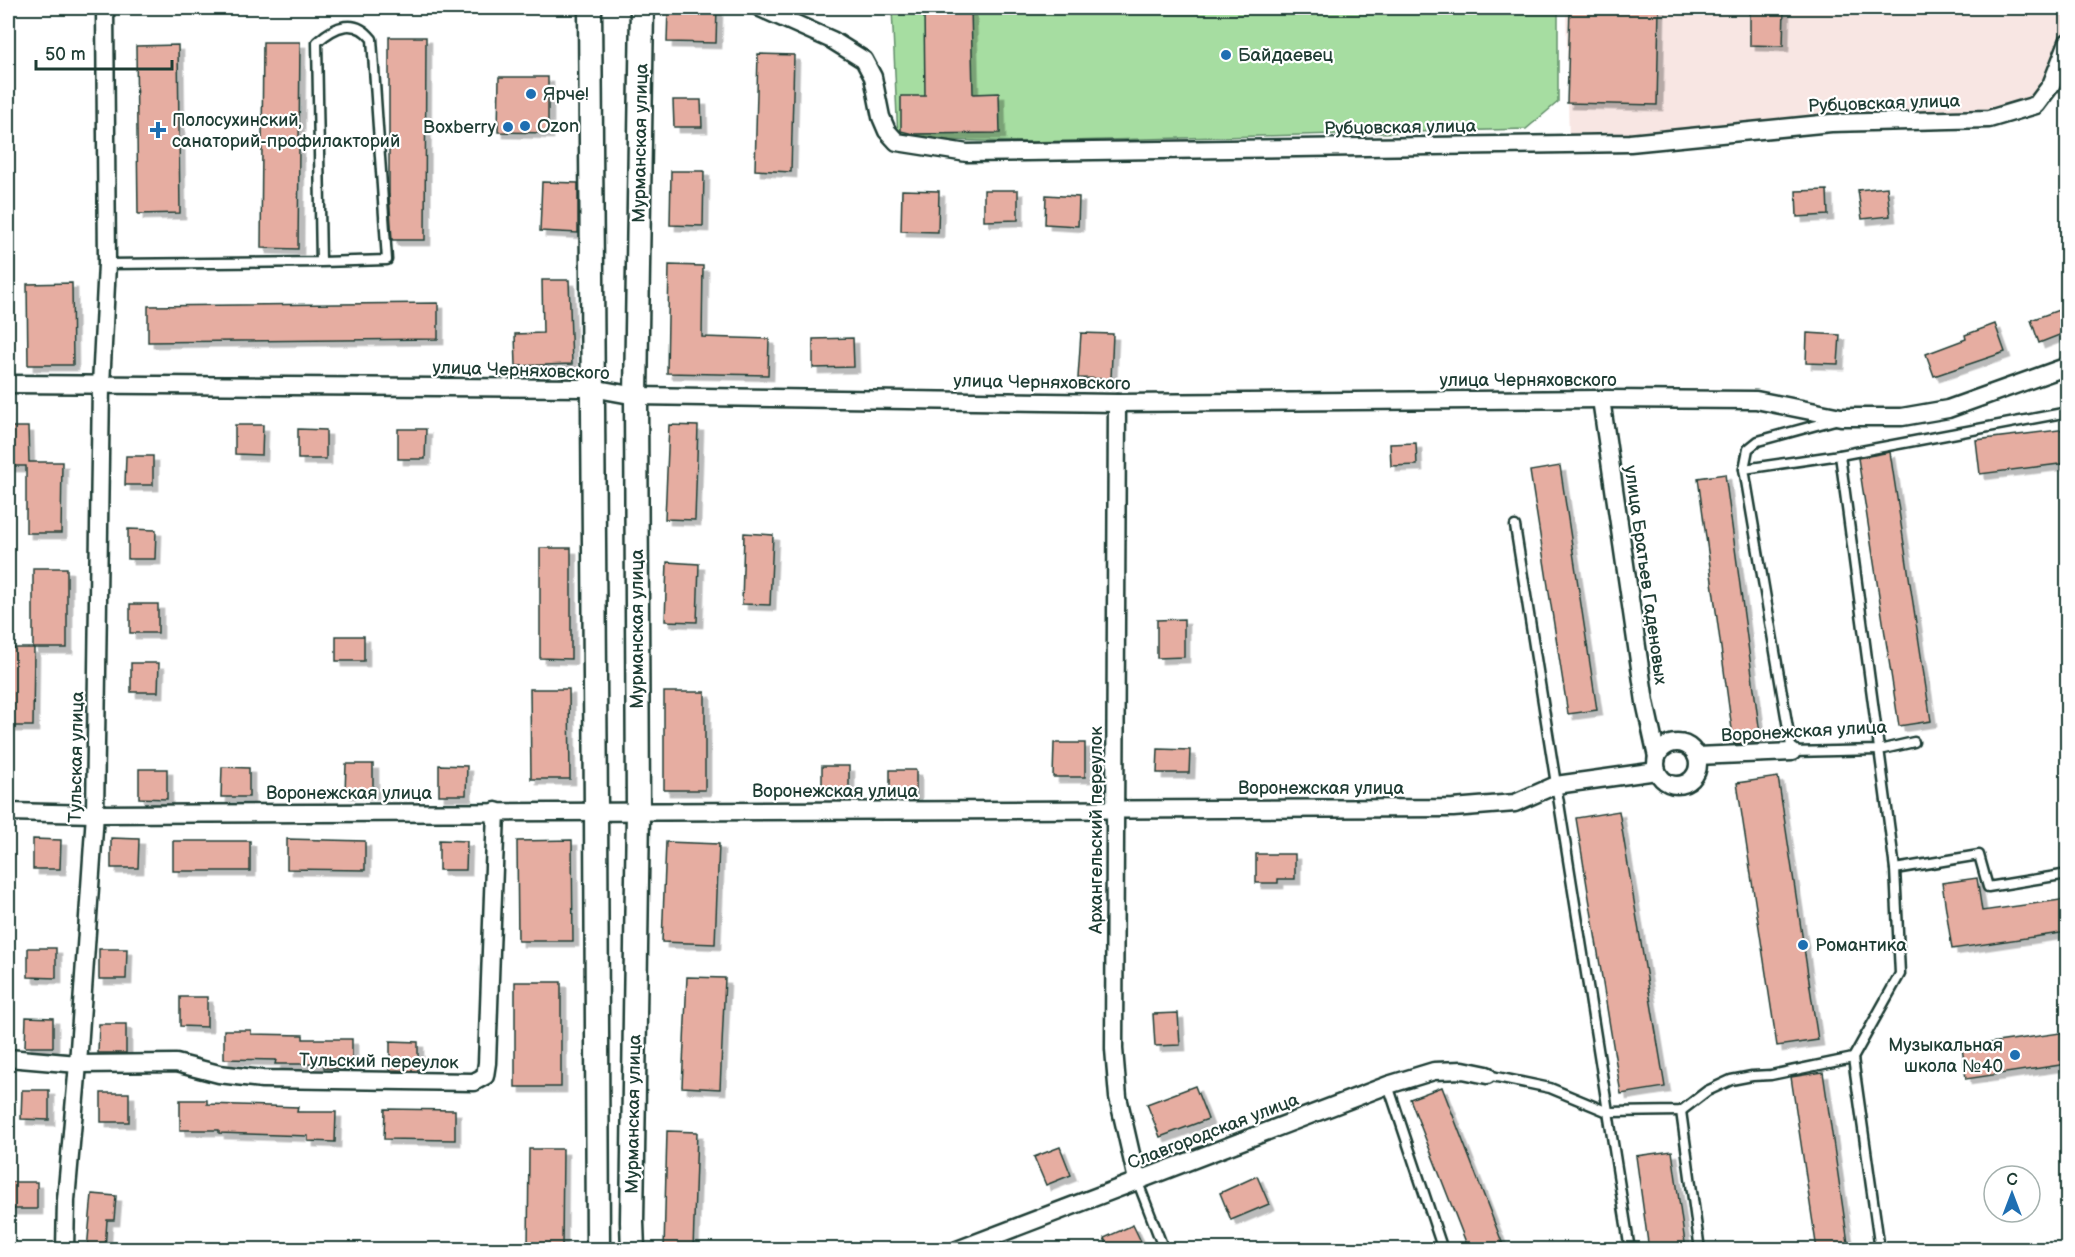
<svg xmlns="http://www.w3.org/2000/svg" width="2075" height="1257" font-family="'Balsamiq Sans',sans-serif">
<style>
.built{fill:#f8e6e3}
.green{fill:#a6dda1;stroke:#628d6a;stroke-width:1.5}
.building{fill:#e6ada1;stroke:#1f3d34;stroke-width:1.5;filter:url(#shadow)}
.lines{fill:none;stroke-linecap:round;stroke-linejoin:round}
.lane-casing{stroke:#1f3d34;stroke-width:13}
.street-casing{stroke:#1f3d34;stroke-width:21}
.secondary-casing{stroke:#1f3d34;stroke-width:27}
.lane{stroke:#fff;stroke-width:8}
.street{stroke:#fff;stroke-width:16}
.secondary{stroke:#fff;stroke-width:22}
.poi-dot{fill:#1f6fb2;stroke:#fff;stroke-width:2}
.labels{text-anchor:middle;stroke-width:4.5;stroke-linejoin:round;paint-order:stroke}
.poi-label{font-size:18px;fill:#1f3d34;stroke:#fff;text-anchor:start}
.street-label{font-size:18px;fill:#1f3d34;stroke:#fff}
</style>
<defs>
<filter id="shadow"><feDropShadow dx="5.5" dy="5.5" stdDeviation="0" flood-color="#0004"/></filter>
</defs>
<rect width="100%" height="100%" fill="#fff"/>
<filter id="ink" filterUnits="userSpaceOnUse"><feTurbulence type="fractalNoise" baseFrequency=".0167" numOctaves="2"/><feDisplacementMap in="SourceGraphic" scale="12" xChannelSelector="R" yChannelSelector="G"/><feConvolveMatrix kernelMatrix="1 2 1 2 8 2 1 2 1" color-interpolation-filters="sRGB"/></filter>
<g filter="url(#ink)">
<!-- built -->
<polygon class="built" points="1566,8 2067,8 2068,31 2039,114 1569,143"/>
<!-- green -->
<polygon class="green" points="892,8 1558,8 1558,102 1526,129 1029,142 898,139"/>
<!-- building -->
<g class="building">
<polygon points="668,8 717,8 716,43 667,42"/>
<polygon points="924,8 971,8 973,94 999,93 1000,133 913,134 901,131 901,96 925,96"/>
<polygon points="1570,8 1659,8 1657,105 1567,103"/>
<polygon points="1750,8 1784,8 1783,46 1750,45"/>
<polygon points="389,37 426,37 425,240 392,240 389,193"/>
<polygon points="263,42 300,42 298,249 261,248"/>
<polygon points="178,45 180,213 138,214 136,46"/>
<polygon points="758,54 794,55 791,172 755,170"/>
<polygon points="499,77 548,77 548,133 498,132"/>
<polygon points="673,100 701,100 702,127 674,127"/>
<polygon points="671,171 704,171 703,226 670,225"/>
<polygon points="542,182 578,183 578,233 540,231"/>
<polygon points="1887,187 1890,216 1862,219 1858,190"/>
<polygon points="902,190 939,191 938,232 901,231"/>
<polygon points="984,190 1018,190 1018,220 984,221"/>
<polygon points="1827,190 1828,215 1797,217 1796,191"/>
<polygon points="1046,195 1079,197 1078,226 1045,224"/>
<polygon points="669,265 703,266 702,337 769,339 768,375 667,373"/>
<polygon points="542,280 569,280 572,364 516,366 515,334 543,333"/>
<polygon points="72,283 73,365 28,365 27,284"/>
<polygon points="438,303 438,339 148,342 148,306"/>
<polygon points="2067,307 2067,332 2039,343 2031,320"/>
<polygon points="1995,324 2005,352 1934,376 1926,354 1966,339 1965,335"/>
<polygon points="1081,333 1113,334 1111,379 1078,378"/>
<polygon points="1807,333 1840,335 1838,364 1806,363"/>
<polygon points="853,338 854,367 813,368 813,339"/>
<polygon points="235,425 263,425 262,455 235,454"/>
<polygon points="669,425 698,426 695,520 665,519"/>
<polygon points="8,427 28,427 29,462 62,462 61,533 26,533 26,466 8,466"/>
<polygon points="298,429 326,430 326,459 298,459"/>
<polygon points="398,429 426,429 425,459 398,459"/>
<polygon points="2067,429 2067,463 1980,474 1976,440"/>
<polygon points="1416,443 1417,465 1391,466 1390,444"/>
<polygon points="1890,452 1931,721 1899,726 1858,458"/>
<polygon points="126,456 153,456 153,485 125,485"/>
<polygon points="1560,466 1597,710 1568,714 1530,471"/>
<polygon points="1725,474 1761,741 1734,744 1698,478"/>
<polygon points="128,529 156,530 155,559 128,559"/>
<polygon points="744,533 773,535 770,605 742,604"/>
<polygon points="540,548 571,548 571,659 540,658"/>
<polygon points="667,562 699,564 697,622 665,621"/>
<polygon points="33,568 67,568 67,648 34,648 33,726 8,726 8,648 33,648"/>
<rect x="130" y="604" width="28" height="29"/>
<polygon points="1184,619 1184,657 1157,658 1157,620"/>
<rect x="336" y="636" width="28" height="25"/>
<polygon points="131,663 159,663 158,692 131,692"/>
<polygon points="530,689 569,689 570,779 531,779"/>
<rect x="664" y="692" width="41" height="98"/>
<polygon points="1054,743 1085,743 1085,777 1053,777"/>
<polygon points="1158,749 1190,750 1189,773 1157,773"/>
<polygon points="346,764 373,764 373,793 345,793"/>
<polygon points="439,765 467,766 466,795 439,795"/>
<rect x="822" y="766" width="27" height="24"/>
<polygon points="222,767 249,768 249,797 221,797"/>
<polygon points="139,769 167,769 167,799 139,798"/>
<rect x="890" y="770" width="26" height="29"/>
<polygon points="1778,777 1818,1040 1777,1046 1737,783"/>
<polygon points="1619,811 1665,1087 1621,1094 1576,818"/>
<polygon points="111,838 139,839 138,868 111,868"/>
<polygon points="33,839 61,840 60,869 33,869"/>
<polygon points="287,839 365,841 365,870 287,869"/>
<polygon points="439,840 467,841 466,870 439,870"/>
<polygon points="572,840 573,941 518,941 517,841"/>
<rect x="173" y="841" width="77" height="30"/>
<polygon points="666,842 719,844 715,944 662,942"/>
<polygon points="1256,854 1295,854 1295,879 1278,879 1278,883 1256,883"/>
<polygon points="1977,878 1982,911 2067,899 2067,932 1952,949 1942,883"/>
<polygon points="28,948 56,948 56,978 28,977"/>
<polygon points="99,949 127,949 126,979 99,979"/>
<polygon points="687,977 725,978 720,1089 682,1087"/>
<rect x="515" y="982" width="46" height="105"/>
<polygon points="180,997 207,997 207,1027 180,1026"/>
<polygon points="1178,1013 1180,1045 1155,1046 1153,1014"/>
<polygon points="26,1017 53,1018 53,1047 25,1047"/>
<polygon points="99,1024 126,1024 126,1053 98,1053"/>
<polygon points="224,1030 251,1030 251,1034 303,1035 303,1039 352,1039 352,1069 324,1068 324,1064 275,1064 276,1060 224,1059"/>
<polygon points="2067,1032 2067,1064 1966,1079 1962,1047"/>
<polygon points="390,1041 418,1042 418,1071 390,1070"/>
<polygon points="1823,1072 1849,1250 1817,1250 1791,1077"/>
<polygon points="1195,1086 1208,1119 1160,1137 1147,1104"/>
<polygon points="1442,1087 1505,1250 1469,1250 1410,1099"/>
<polygon points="22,1090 49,1090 49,1120 21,1119"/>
<rect x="101" y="1093" width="28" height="29"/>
<polygon points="180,1100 207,1100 207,1104 298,1107 297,1112 336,1112 335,1142 308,1141 308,1136 219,1133 219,1130 180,1130"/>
<polygon points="385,1109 455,1110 455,1140 384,1139"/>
<polygon points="667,1131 697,1132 693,1250 664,1250"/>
<polygon points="1060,1147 1071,1175 1046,1185 1034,1157"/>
<polygon points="529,1149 563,1149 562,1249 528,1249"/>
<polygon points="1672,1151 1686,1250 1649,1250 1636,1156"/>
<polygon points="1257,1176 1269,1204 1231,1220 1220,1193"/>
<rect x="10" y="1182" width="27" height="27"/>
<polygon points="92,1194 116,1196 114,1220 107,1220 105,1250 87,1250"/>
<polygon points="1133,1225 1145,1250 1110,1250 1104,1238"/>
</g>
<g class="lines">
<defs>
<g id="lane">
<path d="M107 264 321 262 387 260 372 39C355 17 335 26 317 42L321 262"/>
<polyline points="1835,420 1758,441 1748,449 1744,469 1792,752 1879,750 1914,742"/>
<polyline points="1840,455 2068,412"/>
<polyline points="1744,469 1840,455 1895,869 1900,974 1853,1058 1880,1250"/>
<polyline points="1515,526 1630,1250"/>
<polyline points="1895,869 1979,855 1988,887 2068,874"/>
<polyline points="1487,1075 1550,1088 1608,1112 1681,1111 1707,1091 1731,1080 1752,1076 1771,1075 1853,1058"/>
<polyline points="1388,1085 1443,1250"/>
<polyline points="1681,1111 1700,1250"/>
<polyline points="1137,1180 1164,1250"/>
</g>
<g id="street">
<polyline points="760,8 832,40 864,60 873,77 881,117 887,131 897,142 967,153 1630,143 1831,123 1989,119 2036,105 2051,85 2068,42"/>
<polyline points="8,384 592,388 636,396 1117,403 1601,399 1756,400 1841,417 1902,417 1948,409 2068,366"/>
<polyline points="1601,399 1645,702 1657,757"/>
<polyline points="1117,403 1114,1049 1118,1097 1137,1180"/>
<circle cx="1677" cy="764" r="21"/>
<polyline points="1696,756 1792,752"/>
<polyline points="8,812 95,814 1453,808 1515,803 1556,785 1657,771"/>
<polyline points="8,1058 78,1064 176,1063 219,1074 262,1079 474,1082 485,1076 487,1063 496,811"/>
<polyline points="65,1250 66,1200 78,1064 95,814 101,385 107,264 105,8"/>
<polyline points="957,1250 1388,1085 1434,1071 1463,1070 1487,1075"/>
</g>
<g id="secondary">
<polyline points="590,8 596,811 598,1250"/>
<polyline points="633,1250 632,1222 638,811 636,396 642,8"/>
</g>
</defs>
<!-- lane casing -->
<use href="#lane" class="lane-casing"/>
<!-- street casing -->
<use href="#street" class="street-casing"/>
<!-- secondary casing -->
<use href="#secondary" class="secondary-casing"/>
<!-- lane -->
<use href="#lane" class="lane"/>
<!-- street -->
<use href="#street" class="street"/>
<!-- secondary -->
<use href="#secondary" class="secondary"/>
</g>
</g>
<!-- markers -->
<g class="poi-dot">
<circle cx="1226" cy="55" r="6"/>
<circle cx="531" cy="94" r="6"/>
<circle cx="525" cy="126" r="6"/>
<circle cx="508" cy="127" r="6"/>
<path d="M155 121h6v6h6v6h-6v6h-6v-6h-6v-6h6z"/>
<circle cx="1803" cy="945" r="6"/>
<circle cx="2015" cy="1055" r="6"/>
</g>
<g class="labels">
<!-- poi labels -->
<g class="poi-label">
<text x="1238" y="61">Байдаевец</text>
<text x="543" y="100">Ярче!</text>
<text x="172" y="126">Полосухинский,<tspan x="172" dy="21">санаторий-профилакторий</tspan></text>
<text x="537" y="132">Ozon</text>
<text x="496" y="133" text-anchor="end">Boxberry</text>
<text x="1815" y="951">Романтика</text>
<text x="2003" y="1051" text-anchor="end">Музыкальная<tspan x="2003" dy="21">школа №40</tspan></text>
</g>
<!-- street labels -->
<g class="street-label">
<text transform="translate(1884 103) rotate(-2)" y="6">Рубцовская улица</text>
<text transform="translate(1400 127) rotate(-1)" y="6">Рубцовская улица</text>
<text transform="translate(640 143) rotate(-89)" y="6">Мурманская улица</text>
<text transform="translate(521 370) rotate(2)" y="6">улица Черняховского</text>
<text x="1528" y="386">улица Черняховского</text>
<text transform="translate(1042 382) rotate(1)" y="6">улица Черняховского</text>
<text transform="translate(1646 575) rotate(82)" y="6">улица Братьев Гаденовых</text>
<text transform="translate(637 629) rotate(-90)" y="6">Мурманская улица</text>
<text transform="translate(1804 731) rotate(-3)" y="6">Воронежская улица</text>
<text transform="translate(76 757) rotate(-89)" y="6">Тульская улица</text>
<text x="1321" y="794">Воронежская улица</text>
<text x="835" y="797">Воронежская улица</text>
<text x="349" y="799">Воронежская улица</text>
<text transform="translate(1096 830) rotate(-90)" y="6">Архангельский переулок</text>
<text transform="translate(379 1061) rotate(1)" y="6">Тульский переулок</text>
<text transform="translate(633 1114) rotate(-89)" y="6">Мурманская улица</text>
<text transform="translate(1213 1131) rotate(-21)" y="6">Славгородская улица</text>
</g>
</g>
<!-- margin -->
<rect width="2075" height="1257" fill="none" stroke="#fff" stroke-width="30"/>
<rect x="15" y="15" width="2045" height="1227" fill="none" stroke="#1f3d34" stroke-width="2" filter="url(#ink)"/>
<!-- north arrow -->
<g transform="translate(2012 1194)"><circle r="28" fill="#ffffff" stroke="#a5b1ae" stroke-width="1.5"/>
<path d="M0-4.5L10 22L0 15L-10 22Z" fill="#1f6fb2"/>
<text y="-9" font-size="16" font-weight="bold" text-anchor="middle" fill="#1f3d34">С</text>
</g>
<!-- scale -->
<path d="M36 60v9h136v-9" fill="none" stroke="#1f3d34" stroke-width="3"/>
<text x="45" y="60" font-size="18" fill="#1f3d34" stroke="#ffffff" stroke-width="4.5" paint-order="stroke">50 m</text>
</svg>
